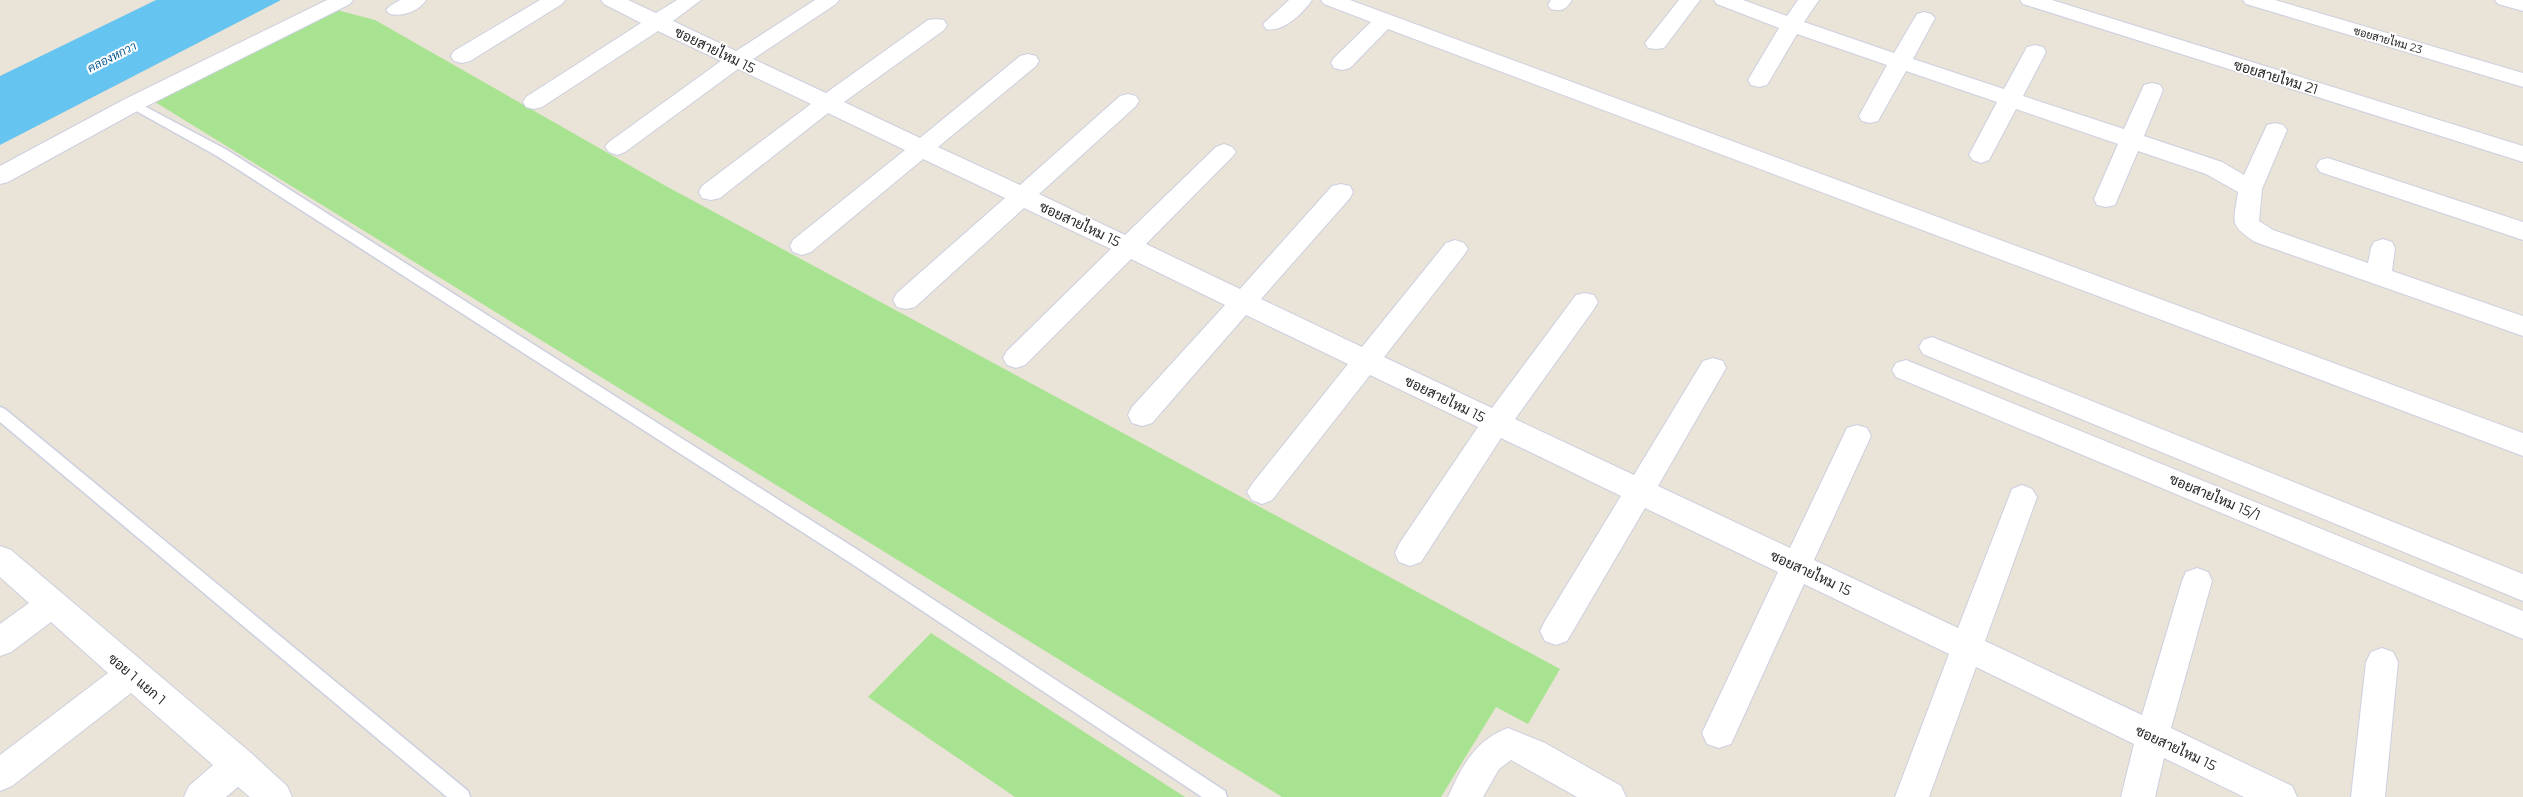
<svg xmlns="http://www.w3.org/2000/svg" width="2523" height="797" font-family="Montserrat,Sarabun,sans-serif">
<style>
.green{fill:#a8e391}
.water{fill:#66c4f0}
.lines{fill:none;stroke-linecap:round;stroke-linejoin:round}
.lane-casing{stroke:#cccfe0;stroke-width:3}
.street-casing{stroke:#cccfe0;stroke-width:2}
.secondary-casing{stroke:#cccfe0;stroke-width:2}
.lane{fill:#fff;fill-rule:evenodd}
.street{fill:#fff;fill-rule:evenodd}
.secondary{fill:#fff;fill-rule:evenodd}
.labels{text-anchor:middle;stroke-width:4;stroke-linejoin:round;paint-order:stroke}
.far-street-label{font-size:11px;fill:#262626;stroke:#fff}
.far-water-label{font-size:12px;font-style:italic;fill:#0a5e97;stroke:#fff}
.street-label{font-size:14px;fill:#262626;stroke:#fff}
</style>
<rect width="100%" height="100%" fill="#eae3d7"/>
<!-- green -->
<g class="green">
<polygon points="337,10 375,20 664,185 1560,669 1528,724 1496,707 1441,797 1282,797 155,102"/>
<polygon points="931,633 1185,797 1015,797 868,697"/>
</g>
<!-- water -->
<polygon class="water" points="156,0 281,0 0,145 0,76"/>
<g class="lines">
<defs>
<g id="lane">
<polygon points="133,100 227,150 861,552 1225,791 1227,797 1202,797 849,562 217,156 129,107 127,104 129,101"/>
<polygon points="0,407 5,409 468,791 470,797 447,797 0,422"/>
</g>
<g id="street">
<path d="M400 0H426C419 11 402 17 390 14L386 10 390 6Z"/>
<polygon points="540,0 565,0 562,4 470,61 462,63 454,61 451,56 454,51"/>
<polygon points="601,0 628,0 656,13 677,0 701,0 673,21 736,51 815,0 839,0 836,4 753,59 826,93 928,20 936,19 944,20 947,25 944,30 844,102 920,138 1020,56 1028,54 1036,56 1039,61 1036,66 938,147 1020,185 1120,96 1128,94 1136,96 1139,101 1136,106 1039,194 1125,235 1216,147 1224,144 1232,147 1236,152 1232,157 1146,244 1240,289 1332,186 1341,184 1350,186 1353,192 1350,198 1261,299 1362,347 1446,243 1455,240 1464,243 1468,249 1464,255 1384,357 1492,408 1576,295 1585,293 1594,295 1598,302 1594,309 1515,419 1634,475 1703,361 1713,358 1723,361 1726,368 1658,486 1790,548 1847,428 1857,425 1867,428 1871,436 1814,560 1958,628 2012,489 2022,485 2032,489 2037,497 1985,641 2142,715 2182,581 2186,572 2197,568 2208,572 2212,581 2171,728 2292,786 2297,797 2244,797 2164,758 2155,797 2121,797 2134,744 1976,667 1929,797 1895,797 1949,654 1804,584 1731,744 1719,748 1707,744 1702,733 1778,572 1645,508 1567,641 1556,645 1545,641 1540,631 1545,621 1621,496 1501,438 1421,562 1410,566 1399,562 1395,553 1399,544 1478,427 1370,375 1272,500 1262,504 1252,500 1247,492 1252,484 1348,364 1246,315 1152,423 1142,426 1132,423 1128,415 1132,407 1225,305 1131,259 1025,365 1016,368 1007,365 1003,358 1007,351 1111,249 1024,208 915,307 906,309 897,307 893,300 897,293 1005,198 923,159 811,252 802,255 793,252 790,246 793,240 905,150 828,113 720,198 711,200 702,198 699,192 702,186 811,104 738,69 625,152 617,155 609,152 605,147 609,142 721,61 658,31 542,107 534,109 526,107 523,102 526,97 641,23 604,4"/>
<path d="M1289 0H1312C1303 13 1283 33 1266 29L1263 24Z"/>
<polygon points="1321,0 1350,0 2523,433 2523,456 1388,29 1350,68 1342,70 1334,68 1331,63 1334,58 1371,22 1324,4"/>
<path d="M1551 0H1572C1566 9 1562 12 1551 9L1548 5Z"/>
<polygon points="1679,0 1700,0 1664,48 1656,49 1648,48 1645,43"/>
<path d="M1714 0H1743L1787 16 1798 0H1819L1804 22 1894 53 1917 14 1924 12 1931 14 1935 18 1913 59 2004 89 2027 47 2035 45 2043 47 2046 52 2023 96 2124 129 2144 85 2152 83 2160 85 2163 90 2144 136 2222 162 2244 175 2267 125 2275 123 2283 125 2287 130 2262 189 2259 221 2273 230 2368 263 2371 248 2374 242 2383 239 2392 242 2395 248 2392 271 2523 316V336L2255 242C2228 224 2234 223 2238 192L2206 174 2138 151 2115 205 2106 207 2097 205 2094 199 2118 144 2016 109 1989 160 1981 163 1973 160 1969 155 1997 102 1906 71 1878 121 1870 123 1862 121 1859 116 1887 65 1797 34 1767 85 1759 87 1751 85 1748 80 1779 28 1717 4Z"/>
<polygon points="2020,0 2052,0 2523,146 2523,162 2023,4"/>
<polygon points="2243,0 2275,0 2523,73 2523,87 2246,4"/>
<polygon points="2495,0 2523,0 2523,11 2498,4"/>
<polygon points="2328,158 2523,222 2523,240 2320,172 2316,166 2320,160"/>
<polygon points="1932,337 2523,574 2523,601 1923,354 1919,347 1923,340"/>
<polygon points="1906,360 2523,611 2523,639 1896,377 1892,370 1896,363"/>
<polygon points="0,546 11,550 251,753 287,786 292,797 250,797 238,787 226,797 184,797 189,786 213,765 131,693 12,786 0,791 0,755 108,673 51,622 11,652 0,656 0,624 29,603 0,577"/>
<polygon points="2382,648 2393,652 2398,662 2385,797 2351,797 2366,662 2371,652"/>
<path d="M1508 728 1545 743 1621 786 1626 797H1577L1511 760 1499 769 1483 797H1448C1462 766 1475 740 1508 728Z"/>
</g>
<polygon id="secondary" points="327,0 353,0 350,4 141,109 8,182 0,184 0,166 125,99"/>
</defs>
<!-- lane casing -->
<use href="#lane" class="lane-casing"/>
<!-- street casing -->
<use href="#street" class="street-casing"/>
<!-- secondary casing -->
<use href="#secondary" class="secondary-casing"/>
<!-- lane -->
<use href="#lane" class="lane"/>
<!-- street -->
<use href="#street" class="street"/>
<!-- secondary -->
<use href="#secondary" class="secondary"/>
</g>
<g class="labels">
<!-- far-street labels -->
<g class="far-street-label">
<text transform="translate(2388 40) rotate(16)" y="4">ซอยสายไหม 23</text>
</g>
<!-- far-water labels -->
<g class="far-water-label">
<text transform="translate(112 57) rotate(-27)" y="4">คลองหกวา</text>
</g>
<!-- street labels -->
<g class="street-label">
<text transform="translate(715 50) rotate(26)" y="5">ซอยสายไหม 15</text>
<text transform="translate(2276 77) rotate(17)" y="5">ซอยสายไหม 21</text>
<text transform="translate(1080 224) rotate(25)" y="5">ซอยสายไหม 15</text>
<text transform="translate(1445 399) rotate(26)" y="5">ซอยสายไหม 15</text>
<text transform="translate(2215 497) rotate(23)" y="5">ซอยสายไหม 15/1</text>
<text transform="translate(1811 573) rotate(25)" y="5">ซอยสายไหม 15</text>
<text transform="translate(137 679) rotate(40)" y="5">ซอย 1 แยก 1</text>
<text transform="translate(2176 748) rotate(25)" y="5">ซอยสายไหม 15</text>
</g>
</g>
</svg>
